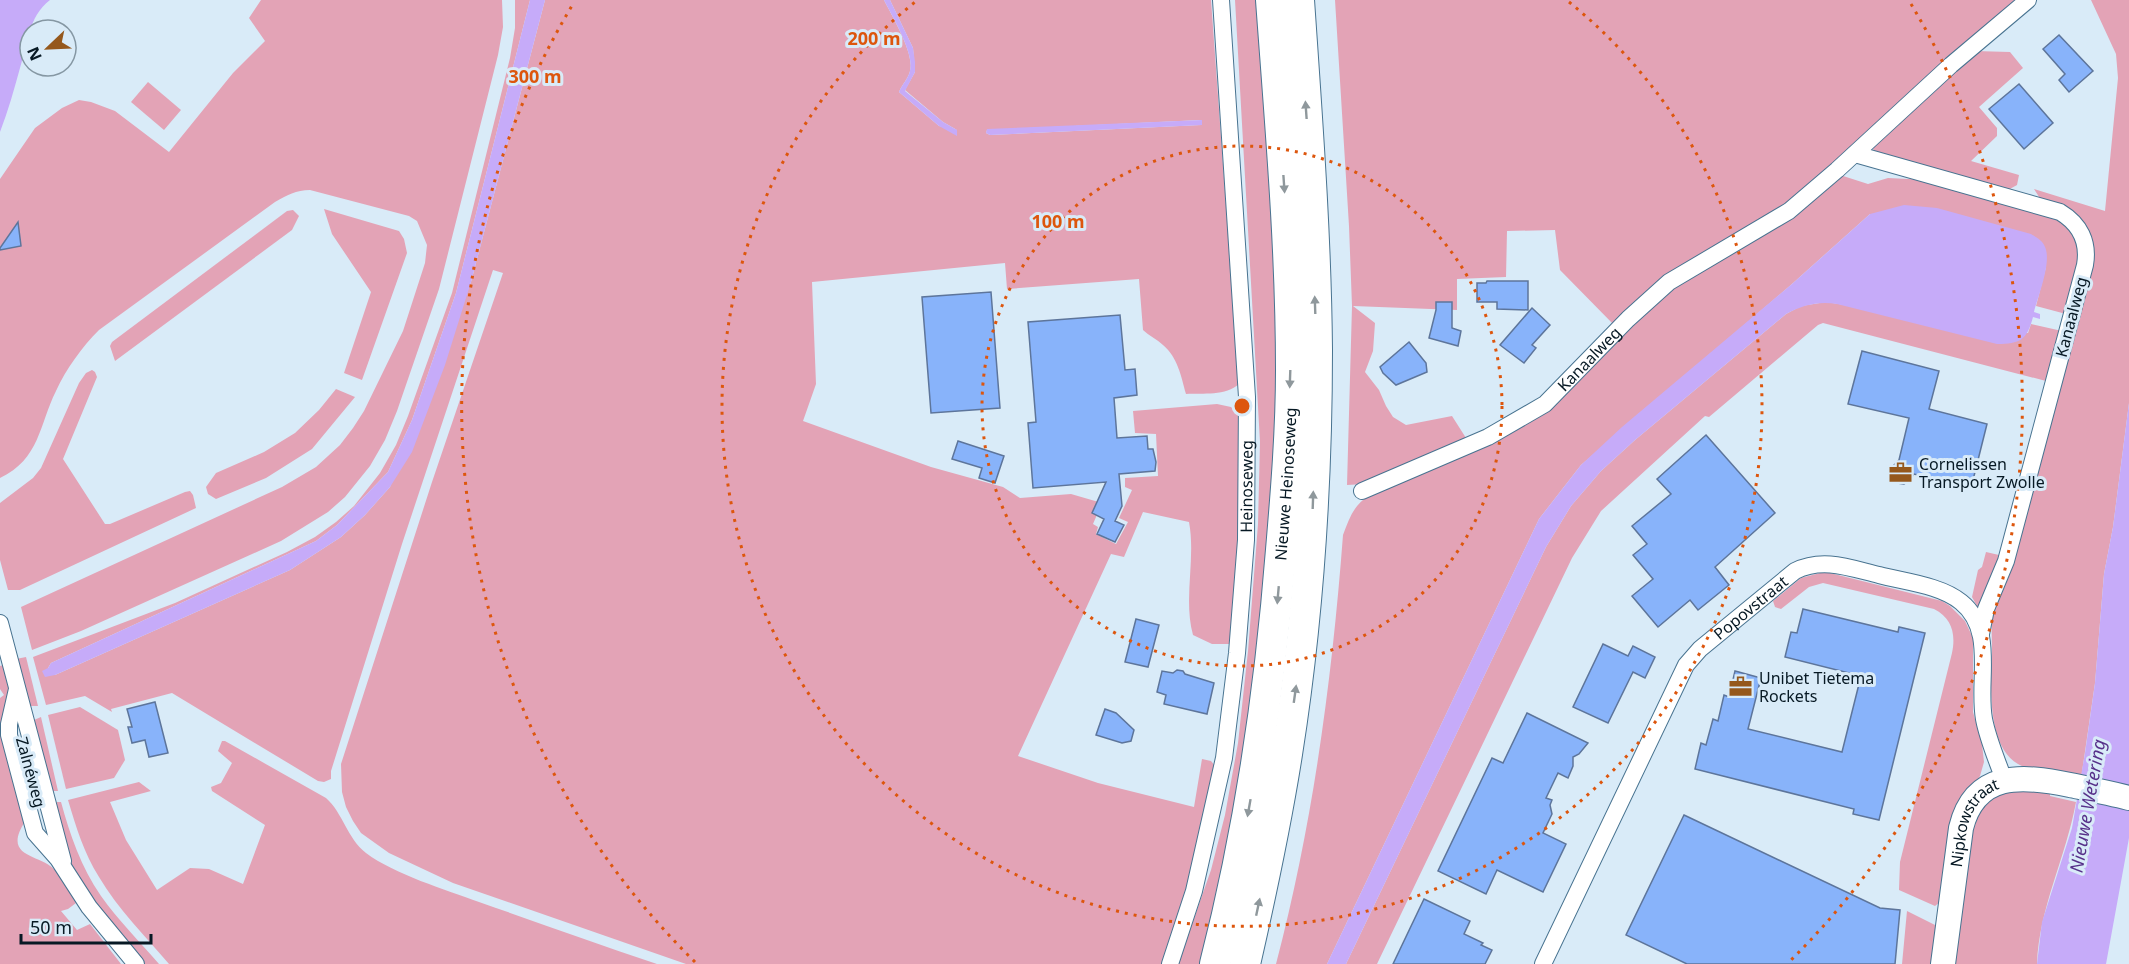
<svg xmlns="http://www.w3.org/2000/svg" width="2129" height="964" font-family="'Noto Sans',sans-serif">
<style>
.green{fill:#e3a3b6;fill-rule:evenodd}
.water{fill:#c6abf9}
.building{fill:#88b3fa;stroke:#5d759b;stroke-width:1.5}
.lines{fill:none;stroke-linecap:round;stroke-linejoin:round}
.street-casing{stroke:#487390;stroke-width:18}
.secondary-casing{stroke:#487390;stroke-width:26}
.highway-casing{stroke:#487390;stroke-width:32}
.street{stroke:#fff;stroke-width:16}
.secondary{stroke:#fff;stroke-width:24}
.highway{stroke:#fff;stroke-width:30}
.oneway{fill:#8f989c}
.ring{fill:none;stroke:#dd560d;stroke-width:3;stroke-dasharray:3 6}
.labels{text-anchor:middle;stroke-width:6;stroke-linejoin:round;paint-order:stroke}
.street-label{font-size:16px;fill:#071924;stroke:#d9ebf8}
.poi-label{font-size:16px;fill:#071924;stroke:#d9ebf8;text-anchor:start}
.water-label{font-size:18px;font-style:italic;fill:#57318a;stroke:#d9ebf8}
.centre{fill:#dd560d;stroke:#d9ebf8;stroke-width:3}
.ring-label{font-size:18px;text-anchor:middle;font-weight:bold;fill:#dd560d;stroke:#d9ebf8;stroke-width:6;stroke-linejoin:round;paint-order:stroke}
</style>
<rect width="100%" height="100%" fill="#d9ebf8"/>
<!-- green -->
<g class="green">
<path d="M261 0H502L503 27 498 55 439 289 397 411 385 440 370 466 345 497 328 512 281 541 81 631 32 650 21 607 282 487 316 467 340 445 353 428 364 411 403 331 425 263 427 245 417 221 409 216 310 190C296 190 287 195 275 202L99 330C82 347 66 369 56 391 39 425 40 459 0 478V179L35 128 62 108 79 100 91 102 115 111 169 152 233 73 265 41 249 18Z"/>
<path d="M515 0H530L456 293 412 420 388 472 337 525 316 541 51 663 48 668 55 675 290 570 341 537 365 515 390 487 471 282 545 0H884C892 16 915 54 910 71 909 77 902 85 899 92L939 126 957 130 943 122 905 90 915 72 913 48 890 0H1211L1239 384C1226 396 1203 393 1186 394 1181 376 1178 358 1163 345 1157 339 1149 336 1143 330L1139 279 1007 289 1005 263 812 282 816 384 803 421 931 467 1003 487 1020 498 1071 494 1102 503 1093 524 1098 527 1096 534 1116 544 1128 522 1119 518 1132 490 1125 487V478L1158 476 1156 434 1135 433 1133 411 1217 404 1231 407 1241 416V509L1230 644H1212L1193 635C1183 599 1196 559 1189 522L1143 512 1124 557 1111 554 1018 756 1098 783 1194 807 1202 759 1211 761 1216 767 1190 884 1163 964H686L453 883 389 853 361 833 353 821 346 807 342 792 341 764 432 482 503 273 493 270 402 544 331 771V779L324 782 318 781 172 693 111 709 112 712 85 696 46 705 33 657 175 603 287 552 315 537 336 522 354 506 380 473 396 445 408 416 452 293 510 58 515 28ZM1201 120V125L990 135 986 133 987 130Z"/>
<polygon points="1235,0 1262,0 1279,377 1263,649 1207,964 1178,964 1211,870 1225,815 1238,743 1248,651 1258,524 1260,442"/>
<polygon points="1335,0 2020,0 1824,178 1615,326 1560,270 1555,230 1507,231 1506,277 1457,279 1457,310 1353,306 1375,323 1373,351 1365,372 1379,390 1386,406 1393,417 1406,425 1452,416 1466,438 1364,484 1347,485 1352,306 1349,226"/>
<path d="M2091 0H2129V403L2113 527 2104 574 2095 683 2081 779C2064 776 2032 772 2018 764 1986 746 1991 683 1992 652 1992 638 1991 624 1992 610L2093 246 2041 200 2034 189 2105 211 2118 78 2116 54Z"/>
<polygon points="1975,51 2010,52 2023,68 1979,107 1997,128 1997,136 1971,161 2019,175 2017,185 2008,190 1874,151 1873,148"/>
<polygon points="148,82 181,110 164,130 131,102"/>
<path d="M1840 175 1868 184 1888 178 1929 180 2058 218 2075 233 2080 256 2066 314 2036 306 2046 267 1870 214 1792 284 1581 465 1539 519 1327 964H1276C1313 823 1332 680 1343 535 1349 519 1354 504 1369 496L1566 391 1594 366 1673 283Z"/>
<polygon points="324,209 399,231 404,239 407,253 362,380 344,373 371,292 332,234"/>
<polygon points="293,210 299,216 292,230 115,361 110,346 112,342 287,211"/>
<polygon points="1826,302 2028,333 2031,324 2062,331 2003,557 1978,608 1972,597 1978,570 1982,567 1986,552 1999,555 2046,381 1823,323 1818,325 1709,417 1705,416 1601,511 1572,558 1377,964 1346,964 1546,547 1571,506 1601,471 1635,440 1786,314 1801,306"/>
<polygon points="92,370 95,372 97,377 63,459 105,524 110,524 185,492 190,491 193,495 196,508 20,590 8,590 0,560 0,503 33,478 41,468 79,383 86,373"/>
<polygon points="336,389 355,397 312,449 266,478 216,499 208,494 206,487 216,473 264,452 295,433 319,410"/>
<path d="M1820 573H1830L1942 601 1950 606 1965 621 1973 638V712L1982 744 1984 762 1980 776 1974 785 1940 902 1935 906 1899 890 1900 862 1952 653C1956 634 1952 618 1934 609L1823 583 1809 587 1781 609 1775 607 1773 601 1801 578Z"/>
<polygon points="26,657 38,706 30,706 16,659"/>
<path d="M3 665 11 700 26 820C0 859 41 853 56 871 64 880 69 893 76 903L68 909 61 911 77 930 90 924 121 964H0V698L4 695 0 689V666Z"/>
<polygon points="80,707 118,730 125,760 114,778 66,789 48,715"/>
<polygon points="41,717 58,791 51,791 33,725 34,720"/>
<path d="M222 741H225L326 798C343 813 347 838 366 853 394 874 446 890 479 902 539 923 598 944 657 964H169C145 936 118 909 99 877 84 853 76 827 68 800L139 782 151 791 110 802 126 840 157 890 190 868 209 869 243 884 265 825 212 791 211 787 221 783 232 763 218 751Z"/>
<path d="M2050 790V796L2076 802C2066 857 2039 908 2037 964H1951L1973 821C2000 784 2009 791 2050 790Z"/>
<path d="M57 802H61C70 835 81 867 101 896 118 920 140 942 159 964H144L103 917 70 862 55 805Z"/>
<polygon points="1907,911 1937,926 1933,964 1902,964"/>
</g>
<!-- water -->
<g class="water">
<path d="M0 0H50C28 17 28 43 20 68 14 90 8 111 0 132Z"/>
<polygon points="530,0 545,0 471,282 445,365 412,452 390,487 365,515 341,537 290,570 55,675 45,677 42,671 48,668 51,663 316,541 337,525 388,472 412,420 456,293"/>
<path d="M884 0H890L913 48 915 62V72L905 91 943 122 957 130V136L939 126 899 92C902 85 909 77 910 71 915 54 892 16 884 0Z"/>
<polygon points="1202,120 1202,125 990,135 986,133 987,129"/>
<path d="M1904 205 1937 208 2031 234C2036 237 2043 241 2045 247 2052 262 2038 296 2034 312L2040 314V319L2033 317C2027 340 2020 344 1997 344L1837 304C1818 301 1803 305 1786 314L1635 440 1601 471 1571 506 1546 547 1346 964H1327L1539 519 1581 465 1622 427 1792 284 1870 214Z"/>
<polygon points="2129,403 2129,838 2106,964 2037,964 2042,922 2072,828 2085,753 2095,683 2104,574 2113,527"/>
</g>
<!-- building -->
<g class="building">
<polygon points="2059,35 2093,71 2069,92 2059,80 2065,74 2043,49"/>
<polygon points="2019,84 2053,123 2024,149 1989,109"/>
<polygon points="18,222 21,246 0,250 0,248"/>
<polygon points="1487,281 1528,281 1528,310 1497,309 1497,302 1477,302 1477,283 1486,283"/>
<polygon points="991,292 1000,408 931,413 922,297"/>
<polygon points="1436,302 1452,302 1452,328 1461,331 1458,346 1429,338 1436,310"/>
<polygon points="1532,308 1550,325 1532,345 1536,348 1524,363 1500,345"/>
<polygon points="1120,315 1125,370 1135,369 1137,395 1114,398 1117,438 1147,436 1148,449 1153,449 1156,462 1155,471 1119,474 1122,506 1115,521 1124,525 1115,542 1097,534 1104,519 1092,513 1106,482 1033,488 1028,423 1036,422 1028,322"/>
<polygon points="1409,342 1426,363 1427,372 1396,385 1383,373 1380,367"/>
<polygon points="1862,351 1939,371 1929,409 1987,424 1971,488 1914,474 1909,481 1904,484 1897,483 1889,478 1890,469 1899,460 1909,418 1848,404"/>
<polygon points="1706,435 1775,513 1715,567 1729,585 1698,610 1690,600 1658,627 1632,596 1653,579 1633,555 1647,544 1632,526 1671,494 1657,479"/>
<polygon points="958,441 1004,456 995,483 979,478 982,468 952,459"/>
<polygon points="1803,609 1898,632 1899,627 1925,633 1879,820 1853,814 1854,809 1695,769 1701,743 1706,745 1713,719 1718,721 1724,695 1729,697 1735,671 1761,678 1748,729 1842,752 1861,676 1785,657 1791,632 1797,633"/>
<polygon points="1136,619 1159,625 1148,667 1125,662"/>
<polygon points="1603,644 1628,656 1633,646 1655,657 1645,678 1633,672 1608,723 1573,707"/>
<polygon points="1177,670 1183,671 1185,674 1214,683 1207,714 1164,704 1166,695 1157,692 1162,671 1173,673"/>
<polygon points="155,702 168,753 149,757 145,740 132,743 128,727 132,727 127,709"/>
<polygon points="1105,709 1116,713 1134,730 1131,741 1122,743 1096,735"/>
<polygon points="1527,713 1588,743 1579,754 1573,757 1573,766 1568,778 1558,773 1546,798 1552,800 1550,805 1552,814 1543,833 1566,844 1543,892 1497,870 1486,894 1438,871 1492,758 1503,763"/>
<polygon points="1684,815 1880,908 1900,910 1895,964 1687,964 1626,935"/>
<polygon points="1424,899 1470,921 1464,934 1483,943 1481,945 1492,950 1485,964 1393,964"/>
</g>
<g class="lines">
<defs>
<g id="street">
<path d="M1855 154 2060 212C2080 224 2089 242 2085 265L2006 561 1986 609 1981 634"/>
<path id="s1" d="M1362 491 1488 437 1545 404 1628 319 1669 282 1789 211 1837 170 1951 65 2028 0"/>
<polyline points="0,623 63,861"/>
<polyline points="17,689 9,724 9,735 35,833 58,859 89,907 136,964"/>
<path id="s2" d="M1170 964 1194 891 1224 758 1237 653 1246 540 1247 397 1221 0"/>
<path id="s3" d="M1543 964 1686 665 1700 649 1795 571C1823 557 1850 568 1879 575 1905 582 1940 585 1961 602 1996 630 1977 681 1984 719 1988 740 1997 760 2004 780"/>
</g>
<g id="secondary">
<path id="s4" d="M1943 964 1961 828C1975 771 2022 775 2070 785 2089 789 2109 793 2129 798"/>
</g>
<g id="highway">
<path id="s5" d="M1215 964C1250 828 1270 690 1281 550 1286 491 1291 430 1291 370 1291 247 1280 123 1271 0"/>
<path d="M1245 964C1261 894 1276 824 1287 754 1308 621 1317 485 1317 350 1316 234 1307 117 1299 0"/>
</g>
</defs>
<!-- street casing -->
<use href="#street" class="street-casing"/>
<!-- secondary casing -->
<use href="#secondary" class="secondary-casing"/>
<!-- highway casing -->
<use href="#highway" class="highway-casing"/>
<!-- street -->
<use href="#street" class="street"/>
<!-- secondary -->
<use href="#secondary" class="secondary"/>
<!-- highway -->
<use href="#highway" class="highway"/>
</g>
<!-- one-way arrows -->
<defs><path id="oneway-solid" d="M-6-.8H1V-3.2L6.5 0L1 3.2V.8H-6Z" transform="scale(1.5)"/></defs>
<g class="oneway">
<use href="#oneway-solid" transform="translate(1306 110) rotate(-94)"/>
<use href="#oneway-solid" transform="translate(1284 184) rotate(86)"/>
<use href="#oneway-solid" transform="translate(1315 305) rotate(-92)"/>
<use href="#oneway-solid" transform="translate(1290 379) rotate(92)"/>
<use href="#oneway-solid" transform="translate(1313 500) rotate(-88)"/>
<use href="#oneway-solid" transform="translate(1278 595) rotate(95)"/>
<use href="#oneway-solid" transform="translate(1295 694) rotate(-82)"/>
<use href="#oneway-solid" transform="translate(1249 808) rotate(100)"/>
<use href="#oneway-solid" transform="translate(1258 907) rotate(-78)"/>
</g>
<!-- distance rings -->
<g class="ring">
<circle cx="1242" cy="406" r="260"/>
<path d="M1569 2A520 520 0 1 1 915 2"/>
<path d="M695 962A780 780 0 0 1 573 4M1911 4A780 780 0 0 1 1789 962"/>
</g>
<!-- icons -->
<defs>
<symbol id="office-bare" viewBox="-9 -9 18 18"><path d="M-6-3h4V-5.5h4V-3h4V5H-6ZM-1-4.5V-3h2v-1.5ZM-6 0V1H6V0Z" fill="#95581c" stroke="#d9ebf8" stroke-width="2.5" paint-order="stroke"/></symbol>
</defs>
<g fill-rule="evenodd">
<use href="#office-bare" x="1884" y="456" width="33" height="33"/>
<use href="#office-bare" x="1724" y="670" width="33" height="33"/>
</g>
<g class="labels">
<!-- street labels -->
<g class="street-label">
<text transform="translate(2071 317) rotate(-75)" y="6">Kanaalweg</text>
<text dy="6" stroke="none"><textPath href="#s1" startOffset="266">Kanaalweg</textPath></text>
<text dy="6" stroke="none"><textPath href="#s5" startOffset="486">Nieuwe Heinoseweg</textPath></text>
<text dy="6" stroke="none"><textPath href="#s2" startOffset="486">Heinoseweg</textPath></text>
<text dy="6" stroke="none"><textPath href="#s3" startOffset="418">Popovstraat</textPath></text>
<text transform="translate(31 772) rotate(75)" y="6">Zalnéweg</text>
<text dy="6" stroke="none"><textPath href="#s4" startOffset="148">Nipkowstraat</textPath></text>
</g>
<!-- poi labels -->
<g class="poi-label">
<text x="1919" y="470">Cornelissen<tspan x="1919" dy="18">Transport Zwolle</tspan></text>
<text x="1759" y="684">Unibet Tietema<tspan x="1759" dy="18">Rockets</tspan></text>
</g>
<!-- water labels -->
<g class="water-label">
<text transform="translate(2088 806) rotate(-80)" y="6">Nieuwe Wetering</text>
</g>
</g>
<circle cx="1242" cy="406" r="9" class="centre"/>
<g class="ring-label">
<text x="874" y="45">200 m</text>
<text x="535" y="83">300 m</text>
<text x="1058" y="228">100 m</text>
</g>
<!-- north arrow -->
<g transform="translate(48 48) rotate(247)"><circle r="28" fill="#d9ebf8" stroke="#8597a3" stroke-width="1.5"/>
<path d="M0-4.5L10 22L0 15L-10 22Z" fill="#95581c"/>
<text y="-9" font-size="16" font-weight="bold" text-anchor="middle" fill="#071924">N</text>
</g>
<!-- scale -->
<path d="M21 934v9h130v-9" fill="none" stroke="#071924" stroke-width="3"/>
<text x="30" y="934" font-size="18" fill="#071924" stroke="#d9ebf8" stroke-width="4.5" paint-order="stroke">50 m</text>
</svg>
